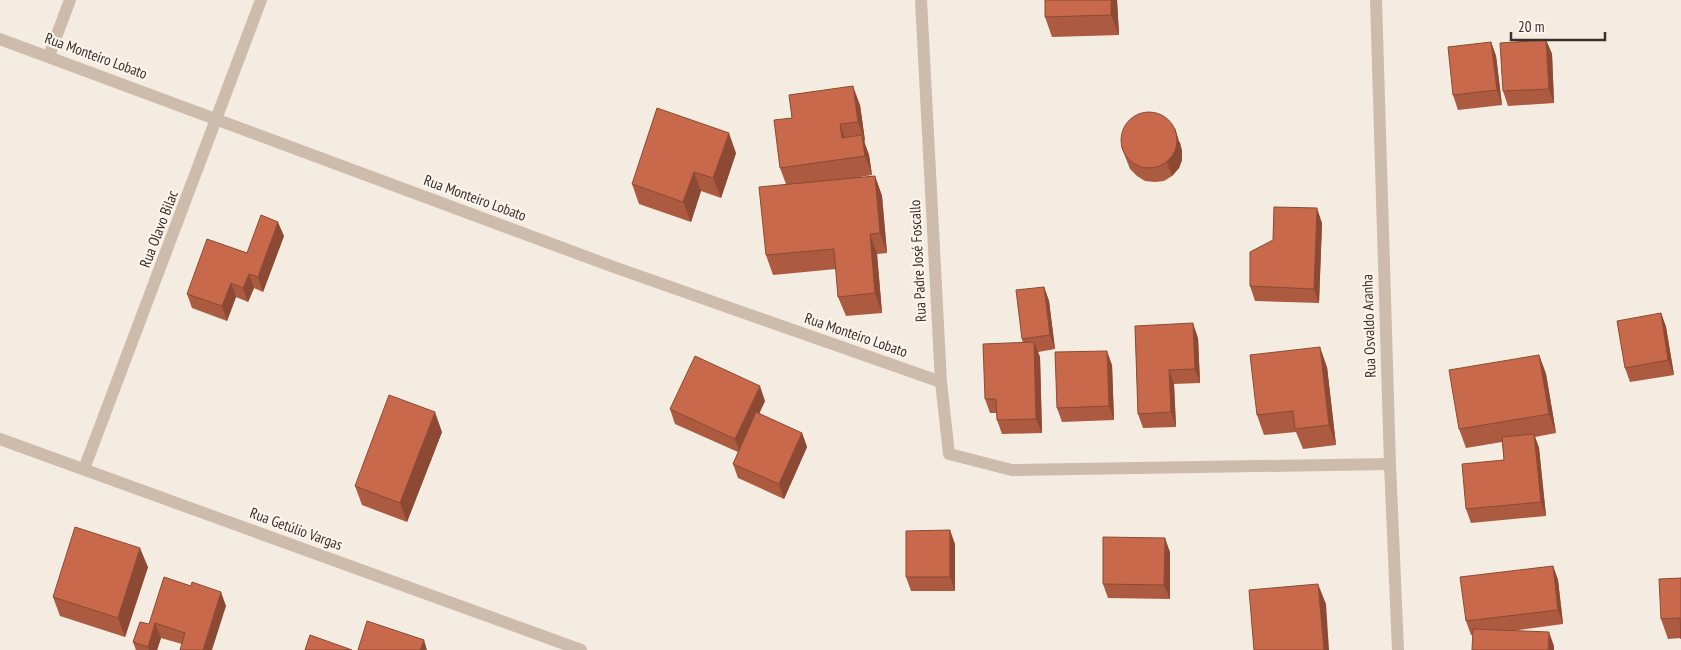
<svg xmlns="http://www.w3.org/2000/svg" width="1681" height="650" font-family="'PT Sans Narrow',sans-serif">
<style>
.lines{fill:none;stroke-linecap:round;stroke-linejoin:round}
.street{stroke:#cdbbac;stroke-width:12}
.wall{fill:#ac5a40}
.shaded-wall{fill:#8c4a34}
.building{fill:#c8694b;stroke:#8c4a34}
.labels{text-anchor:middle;stroke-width:4.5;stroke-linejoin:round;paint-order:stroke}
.street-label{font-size:15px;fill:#3b302b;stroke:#fbf5ee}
</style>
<rect width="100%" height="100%" fill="#f4ebe1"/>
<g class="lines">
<!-- street -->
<g class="street">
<polyline points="921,0 941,382 949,454 1012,470 1390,464"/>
<polyline points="1376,0 1390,464 1398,650"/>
<polyline points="0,39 611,266 941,382"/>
<polyline points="49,56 70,0"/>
<polyline points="0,439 581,650"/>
<polyline points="84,469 261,0"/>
</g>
</g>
<!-- wall -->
<g class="wall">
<polygon points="1117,0 1119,35 1052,37 1045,17"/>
<polygon points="1546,40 1552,54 1554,103 1508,106 1503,91"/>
<polygon points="1491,42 1496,56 1502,105 1458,110 1453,95"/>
<polygon points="860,105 865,141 864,142 869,155 872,175 854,178 875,176 882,196 887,253 877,254 882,313 846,316 838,297 836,269 773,275 766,255 786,184 780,168 792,118"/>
<polygon points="1180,142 1182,151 1182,160 1179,168 1172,176 1164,181 1155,182 1145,181 1137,176 1130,169 1121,146"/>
<polygon points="736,153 721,198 701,191 691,222 639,204 632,184"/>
<polygon points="1322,223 1319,303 1255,301 1250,286 1273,240"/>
<polygon points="284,236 263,292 254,288 248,302 236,297 227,321 192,308 187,294 247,253"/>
<polygon points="1044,287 1049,301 1055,349 1038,352 1040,357 1042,433 1002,434 997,420 997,413 990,413 985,399 1023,343 1022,339"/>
<polygon points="1661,313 1666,327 1674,375 1630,382 1625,368"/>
<polygon points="1135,326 1198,338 1200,383 1174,384 1176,427 1143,428 1138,414"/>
<polygon points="1539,355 1546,374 1556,433 1535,437 1539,448 1546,516 1471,523 1466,509 1504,460 1502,442 1466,448 1459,429"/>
<polygon points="1112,365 1114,420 1062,422 1057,408"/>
<polygon points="1327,367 1336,445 1303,449 1296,432 1264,435 1257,415"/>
<polygon points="765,401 759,414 802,433 807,447 784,499 738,478 733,464 738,452 675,424 670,409"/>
<polygon points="442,432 407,522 362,505 355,486"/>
<polygon points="955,544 955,591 911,591 906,577"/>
<polygon points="1170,552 1170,599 1108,598 1103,584"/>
<polygon points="1553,566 1558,580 1563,624 1512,631 1554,646 1471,635 1466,621"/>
<polygon points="148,567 125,637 60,616 53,597"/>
<polygon points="1681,578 1681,638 1668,639 1661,619"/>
<polygon points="226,606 182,644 161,638 157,650 136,650 133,642 149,624"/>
</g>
<!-- shaded-wall -->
<g class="shaded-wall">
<polygon points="1111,0 1117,0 1119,35 1111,15"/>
<polygon points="1546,40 1552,54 1554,103 1549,89"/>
<polygon points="1491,42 1496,56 1502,105 1497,90"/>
<polygon points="853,86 860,105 865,141 858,122"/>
<polygon points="840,124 847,144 842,138"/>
<polygon points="1175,128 1182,151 1182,160 1179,168 1172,176 1167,162"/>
<polygon points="729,133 736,153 721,198 713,178"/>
<polygon points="862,135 869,155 872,175 865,156"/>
<polygon points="694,172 701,191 691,222 683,202"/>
<polygon points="875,176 882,196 887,253 880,233"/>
<polygon points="1317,208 1322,223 1319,303 1314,289"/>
<polygon points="278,222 284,236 263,292 258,277"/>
<polygon points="870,234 877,254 882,313 875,293"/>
<polygon points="249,274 254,288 248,302 243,288"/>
<polygon points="231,283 236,297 227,321 222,306"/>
<polygon points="1044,287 1049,301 1055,349 1050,335"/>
<polygon points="1661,313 1666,327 1674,375 1668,360"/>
<polygon points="1193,323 1198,338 1200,383 1195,369"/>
<polygon points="1034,342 1040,357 1042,433 1036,419"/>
<polygon points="1320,347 1327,367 1336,445 1329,425"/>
<polygon points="1107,351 1112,365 1114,420 1109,406"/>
<polygon points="1539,355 1546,374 1556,433 1549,414"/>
<polygon points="1169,370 1174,384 1176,427 1171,412"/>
<polygon points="760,386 765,401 740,453 735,439"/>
<polygon points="435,412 442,432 407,522 400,503"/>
<polygon points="802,433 807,447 784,499 779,484"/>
<polygon points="1534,434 1539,448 1546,516 1541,502"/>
<polygon points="950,530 955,544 955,591 950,577"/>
<polygon points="1165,538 1170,552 1170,599 1164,585"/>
<polygon points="140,548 148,567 125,637 118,618"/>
<polygon points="1553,566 1558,580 1563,624 1558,610"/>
<polygon points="1318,584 1326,604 1329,650 1324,650"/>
<polygon points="221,592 226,606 212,650 203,650"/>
<polygon points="155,623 161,638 157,650 149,650 148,647"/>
<polygon points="1549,632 1554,646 1554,650 1548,650"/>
<polygon points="424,640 427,650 420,650"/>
</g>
<!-- building -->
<g class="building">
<polygon points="1045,0 1111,0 1111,15 1045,17"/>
<polygon points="1546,40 1549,89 1503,91 1500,43"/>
<polygon points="1491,42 1497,90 1453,95 1448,47"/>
<polygon points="853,86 858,122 840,124 842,138 862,135 865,156 780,168 774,120 792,118 789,95"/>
<polygon points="657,108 729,133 713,178 694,172 683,202 632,184"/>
<circle cx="1149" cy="140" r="28"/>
<polygon points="875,176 880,233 870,234 875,293 838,297 834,249 766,255 759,187"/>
<polygon points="1274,207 1317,208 1314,289 1250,286 1250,252 1273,240"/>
<polygon points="261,215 278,222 258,277 249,274 243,288 231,283 222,306 187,294 207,239 247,253"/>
<polygon points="1044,287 1050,335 1022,339 1016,290"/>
<polygon points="1661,313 1668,360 1625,368 1617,321"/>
<polygon points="1193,323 1195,369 1169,370 1171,412 1138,414 1135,326"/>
<polygon points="1034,342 1036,419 997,420 996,399 985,399 983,344"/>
<polygon points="1320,347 1329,425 1295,429 1293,411 1257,415 1250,355"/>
<polygon points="1107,351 1109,406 1057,408 1055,352"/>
<polygon points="1539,355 1549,414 1459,429 1449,370"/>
<polygon points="695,356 760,386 735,439 670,409"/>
<polygon points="389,395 435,412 400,503 355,486"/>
<polygon points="756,412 802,433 779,484 733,464"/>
<polygon points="1534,434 1541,502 1466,509 1462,464 1504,460 1502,437"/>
<polygon points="75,527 140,548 118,618 53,597"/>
<polygon points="950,530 950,577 906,577 906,531"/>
<polygon points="1103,537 1165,538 1164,585 1103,584"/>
<polygon points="1553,566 1558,610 1466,621 1460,577"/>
<polygon points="164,577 191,586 192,582 221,592 203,650 180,650 185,633 155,623 148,647 133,642 140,622 149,624"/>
<polygon points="1681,578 1681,639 1680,618 1661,619 1659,579"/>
<polygon points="1318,584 1324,650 1254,650 1249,590"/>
<polygon points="367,621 424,640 420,650 358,650"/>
<polygon points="1473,629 1549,632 1548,650 1472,650"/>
<polygon points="310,635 352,650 305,650"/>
</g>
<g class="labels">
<!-- street labels -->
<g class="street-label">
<text transform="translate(96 56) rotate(20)" y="5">Rua Monteiro Lobato</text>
<text transform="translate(475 198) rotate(20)" y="5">Rua Monteiro Lobato</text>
<text transform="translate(159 229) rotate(-69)" y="5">Rua Olavo Bilac</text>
<text transform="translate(918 261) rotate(-93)" y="5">Rua Padre José Foscallo</text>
<text transform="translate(1369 326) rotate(-92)" y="5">Rua Osvaldo Aranha</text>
<text transform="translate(856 335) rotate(19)" y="5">Rua Monteiro Lobato</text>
<text transform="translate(296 529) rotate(20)" y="5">Rua Getúlio Vargas</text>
</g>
</g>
<!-- scale -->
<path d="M1511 32v8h94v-8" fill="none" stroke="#3b302b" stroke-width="2.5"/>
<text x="1518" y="32" font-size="15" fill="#3b302b" stroke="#fbf5ee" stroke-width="4" paint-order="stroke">20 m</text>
</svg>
